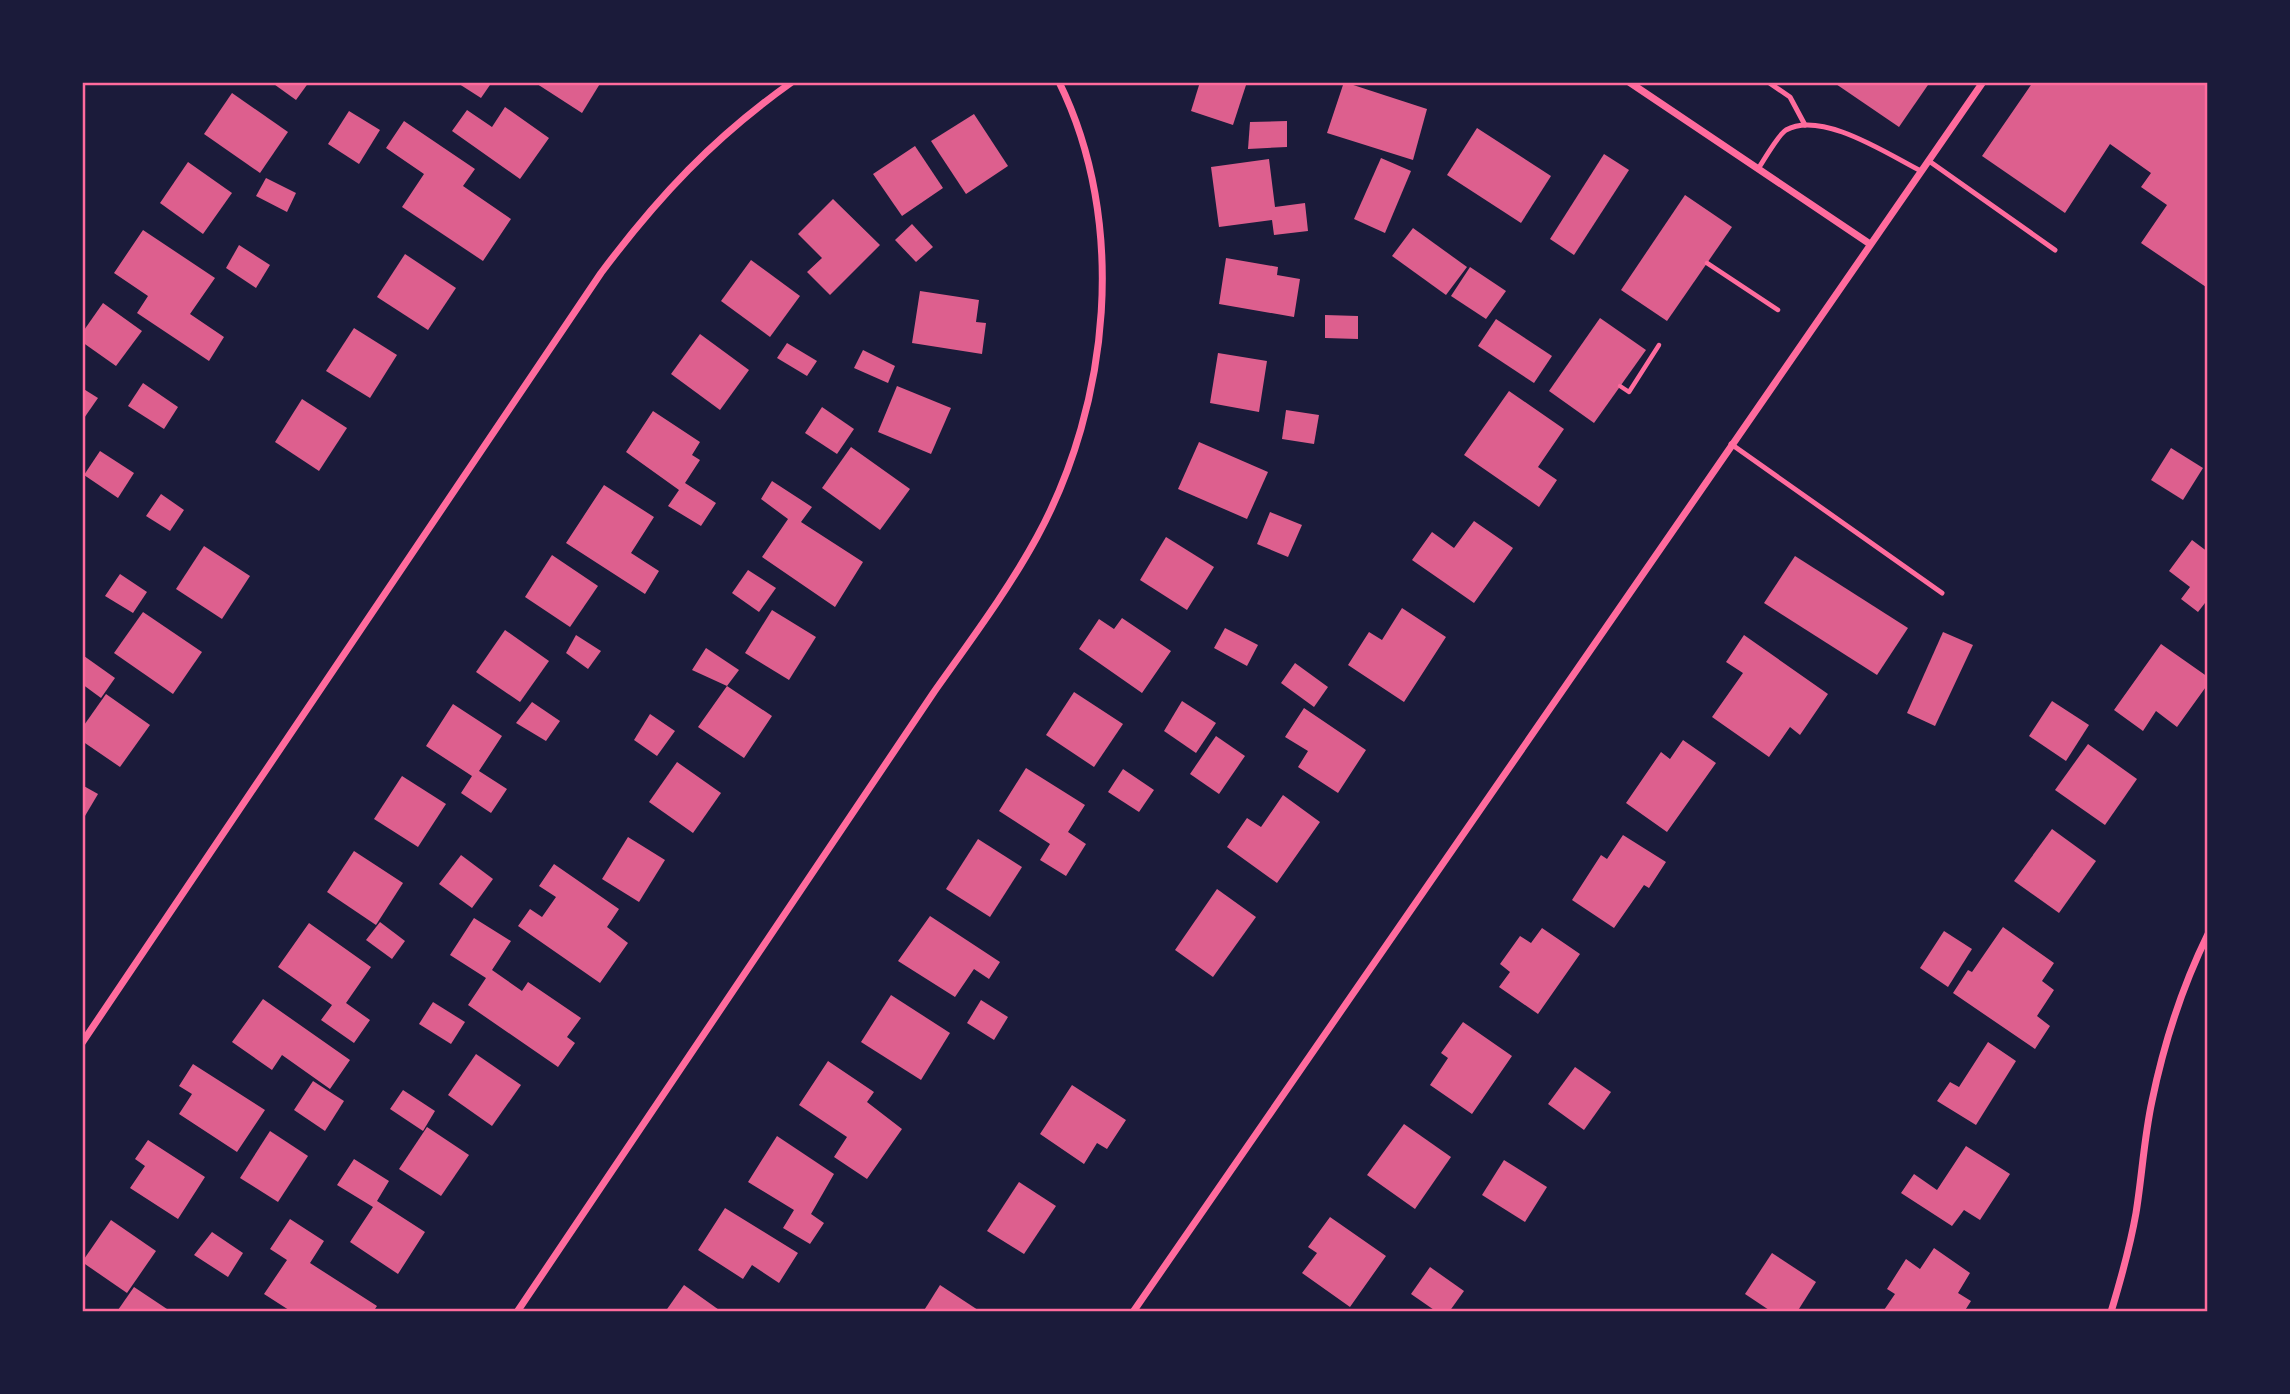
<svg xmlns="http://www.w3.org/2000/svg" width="2290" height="1394" font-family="'Nunito Sans',sans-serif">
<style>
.building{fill:#dd5f8e}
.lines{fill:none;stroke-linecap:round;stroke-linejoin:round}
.path{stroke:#ff6b9d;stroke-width:4.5}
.service{stroke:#ff6b9d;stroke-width:5}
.minor{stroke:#ff6b9d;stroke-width:7}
.neatline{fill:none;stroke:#ff6b9d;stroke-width:2.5}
</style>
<rect width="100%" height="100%" fill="#1b1b3a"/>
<!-- building -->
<g class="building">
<polygon points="271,82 309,82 296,100"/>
<polygon points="456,82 492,82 481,98"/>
<polygon points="534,82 601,82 582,113"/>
<polygon points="1200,82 1247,82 1233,125 1191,111"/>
<polygon points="1344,82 1427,109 1413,160 1327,133"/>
<polygon points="1833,82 1930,82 1899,127"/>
<polygon points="2033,82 2208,82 2208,284 2206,287 2141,243 2167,205 2141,187 2151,173 2110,144 2065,213 1982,156"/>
<polygon points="232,93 288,132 260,173 204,134"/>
<polygon points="505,107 549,138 520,179 452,131 467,110 492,127"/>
<polygon points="349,111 380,130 359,164 328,144"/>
<polygon points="974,114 1008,166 966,194 931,141"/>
<polygon points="404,121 475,169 463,186 511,219 483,261 402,207 424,174 386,148"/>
<polygon points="1287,121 1287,147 1248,149 1250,122"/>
<polygon points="1477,128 1551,176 1521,223 1447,175"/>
<polygon points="915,146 943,188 902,216 873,174"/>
<polygon points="1604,154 1629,170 1574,255 1550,239"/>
<polygon points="1381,158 1411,171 1385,233 1354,219"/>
<polygon points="1269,159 1275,207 1305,203 1308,231 1274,235 1272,220 1219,227 1211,167"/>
<polygon points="188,162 232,193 203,234 160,203"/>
<polygon points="266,178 296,193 287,212 256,196"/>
<polygon points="1685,195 1732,227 1667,321 1621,290"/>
<polygon points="833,199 880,245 830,295 807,272 822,258 798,234"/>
<polygon points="912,224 933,247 916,262 895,240"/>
<polygon points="1413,228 1467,267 1446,295 1392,256"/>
<polygon points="143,230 215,278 190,314 224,337 209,361 137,313 148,296 114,273"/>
<polygon points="239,245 270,265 256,288 226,268"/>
<polygon points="405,254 456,288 428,330 377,297"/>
<polygon points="1226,258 1278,267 1277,275 1300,279 1294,317 1219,304"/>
<polygon points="751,260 800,296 770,337 721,301"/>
<polygon points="1470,267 1506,291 1486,319 1451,296"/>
<polygon points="920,291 979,300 976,322 986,323 982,354 912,343"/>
<polygon points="103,303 142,331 116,366 82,342 82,333"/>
<polygon points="1325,315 1358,316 1358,339 1325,338"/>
<polygon points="1600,318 1646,350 1594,423 1549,391"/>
<polygon points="1496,319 1552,356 1534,383 1478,346"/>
<polygon points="354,328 397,355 370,398 326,371"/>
<polygon points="700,334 749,370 720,410 671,374"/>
<polygon points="787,343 817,361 807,376 777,358"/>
<polygon points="863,350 895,366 888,383 854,368"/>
<polygon points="1218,353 1267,361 1259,412 1210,403"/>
<polygon points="143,383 178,407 164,429 128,406"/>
<polygon points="897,386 951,408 931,454 878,432"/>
<polygon points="82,388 98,398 82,421"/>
<polygon points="1509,391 1564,429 1538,467 1557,480 1539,507 1464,455"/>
<polygon points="302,399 347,428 319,471 275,442"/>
<polygon points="822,407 854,429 837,454 805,433"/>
<polygon points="1286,410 1319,415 1314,444 1282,439"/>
<polygon points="653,411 700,442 692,455 700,460 685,483 716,503 701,526 668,506 679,490 626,452"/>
<polygon points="1199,442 1268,472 1247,519 1178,489"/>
<polygon points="851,447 910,489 880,530 822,488"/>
<polygon points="2171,448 2203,468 2183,500 2151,480"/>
<polygon points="100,451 134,473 118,498 84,475"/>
<polygon points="772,481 812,507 801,522 863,562 835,607 762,557 788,519 761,499"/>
<polygon points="604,485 654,517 631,553 659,571 645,594 566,543"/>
<polygon points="161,494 184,510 170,531 146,516"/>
<polygon points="1270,512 1302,525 1288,557 1257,544"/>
<polygon points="1474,521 1513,548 1474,603 1412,560 1432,532 1454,548"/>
<polygon points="1166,537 1214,567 1187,610 1140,580"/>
<polygon points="2192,540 2208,552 2208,605 2205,603 2198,612 2181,599 2190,587 2169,571"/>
<polygon points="204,546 250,576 222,619 176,589"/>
<polygon points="552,555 598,586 570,627 525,597"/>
<polygon points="1795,556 1908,628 1877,675 1764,603"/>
<polygon points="748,570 776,588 759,612 732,593"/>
<polygon points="120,574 147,592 133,613 105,596"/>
<polygon points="1402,608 1446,637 1404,702 1348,665 1369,632 1382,640"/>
<polygon points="772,610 816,637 789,680 745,653"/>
<polygon points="143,612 202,652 173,694 114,653"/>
<polygon points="1122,618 1171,651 1142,693 1079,649 1099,619 1114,629"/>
<polygon points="1225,628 1258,645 1247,666 1214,648"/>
<polygon points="505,630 549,661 520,702 476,672"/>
<polygon points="1943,632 1973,645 1935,726 1907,713"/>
<polygon points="576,635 601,651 588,669 566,653"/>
<polygon points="1744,635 1828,694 1800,735 1790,727 1769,757 1712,717 1743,673 1726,662"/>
<polygon points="2161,644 2208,677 2208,684 2177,727 2156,711 2143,731 2114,710"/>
<polygon points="706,648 739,670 727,686 772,716 744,758 698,727 727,686 692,670"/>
<polygon points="84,656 115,678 101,698 82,684"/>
<polygon points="1295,663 1328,687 1314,707 1281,683"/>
<polygon points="1074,692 1123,724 1094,767 1046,735"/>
<polygon points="106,694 150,725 120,767 82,741 82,728"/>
<polygon points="1182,701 1216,723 1196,753 1164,731"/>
<polygon points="2052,701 2089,725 2066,761 2029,736"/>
<polygon points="532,702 560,721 546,741 516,723"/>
<polygon points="453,704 502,736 479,771 507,789 491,813 461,793 472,776 426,746"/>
<polygon points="1304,708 1366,750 1338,793 1298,767 1308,751 1285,737"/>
<polygon points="650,714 675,731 657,756 634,740"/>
<polygon points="1216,736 1245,756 1219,794 1190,774"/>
<polygon points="1683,740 1716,763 1667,832 1626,803 1661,752 1670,759"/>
<polygon points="2088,744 2137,779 2105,825 2055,790"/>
<polygon points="677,762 721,793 693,833 649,802"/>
<polygon points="1026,768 1085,805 1068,832 1086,844 1066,876 1040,860 1050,844 999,811"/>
<polygon points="1123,769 1154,790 1139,812 1108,792"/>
<polygon points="402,776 446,804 418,847 374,819"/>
<polygon points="82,785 98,794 82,821"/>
<polygon points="1283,795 1320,822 1277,883 1227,847 1247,818 1261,827"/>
<polygon points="2052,829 2096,861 2059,913 2014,881"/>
<polygon points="1623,835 1666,862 1649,888 1644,885 1614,928 1572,900 1601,855 1607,859"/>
<polygon points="628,837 665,860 639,902 602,879"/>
<polygon points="978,839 1022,867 990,917 946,889"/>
<polygon points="354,851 403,883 376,925 327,892"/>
<polygon points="461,855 493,879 472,908 439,884"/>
<polygon points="554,864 619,909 607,927 628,943 600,983 518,926 530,909 542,917 556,897 539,886"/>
<polygon points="1217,889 1256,917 1213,977 1175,950"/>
<polygon points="930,916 1000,962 989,979 974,969 955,997 898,961"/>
<polygon points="474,918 511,941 492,970 522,991 528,982 581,1018 567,1037 575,1043 558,1067 468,1005 486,978 450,955"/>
<polygon points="380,922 405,941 392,959 366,940"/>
<polygon points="309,923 371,967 346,1003 370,1020 354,1043 321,1020 332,1005 278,967"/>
<polygon points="2003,927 2054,963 2042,981 2054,990 2037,1016 2050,1026 2035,1049 1953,993 1968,970 1972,972"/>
<polygon points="1542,928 1580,954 1538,1014 1499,987 1510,972 1500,964 1520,936 1531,943"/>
<polygon points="1944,931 1972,949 1948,987 1920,968"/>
<polygon points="891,995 950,1033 921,1080 861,1042"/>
<polygon points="263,999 350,1060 330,1089 282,1055 272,1070 232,1042"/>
<polygon points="981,1000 1008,1017 994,1040 967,1023"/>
<polygon points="433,1002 465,1022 451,1044 419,1024"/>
<polygon points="1463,1022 1512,1056 1472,1114 1430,1085 1448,1058 1441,1053"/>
<polygon points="1988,1042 2016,1061 1976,1125 1937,1101 1950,1082 1959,1087"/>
<polygon points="476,1054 521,1085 492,1126 448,1095"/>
<polygon points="828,1061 874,1092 867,1102 902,1129 867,1179 834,1157 847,1137 799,1105"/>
<polygon points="193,1064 265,1110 237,1152 179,1114 192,1094 179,1086"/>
<polygon points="1575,1067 1611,1092 1584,1130 1548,1104"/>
<polygon points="313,1081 344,1101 325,1131 294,1110"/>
<polygon points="1072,1085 1126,1120 1107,1149 1097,1143 1084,1164 1040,1134"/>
<polygon points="403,1090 435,1111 423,1131 390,1109"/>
<polygon points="1404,1124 1451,1157 1415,1209 1367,1175"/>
<polygon points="427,1127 469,1155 441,1196 399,1169"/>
<polygon points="270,1131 308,1156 278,1202 240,1178"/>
<polygon points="777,1136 834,1174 811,1214 824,1223 810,1244 783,1228 794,1210 748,1182"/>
<polygon points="148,1140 205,1177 178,1219 130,1188 145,1166 135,1159"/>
<polygon points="1966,1146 2010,1174 1980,1220 1964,1210 1952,1226 1901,1193 1914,1174 1937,1190"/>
<polygon points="354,1159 389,1181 377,1201 425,1232 398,1274 350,1242 373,1207 337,1185"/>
<polygon points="1504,1160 1547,1187 1525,1222 1482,1195"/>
<polygon points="1019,1182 1056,1206 1024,1254 987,1231"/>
<polygon points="725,1208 798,1253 779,1283 752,1265 743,1279 698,1250"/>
<polygon points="1330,1217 1386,1256 1350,1307 1302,1273 1317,1253 1308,1247"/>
<polygon points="290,1219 324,1241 310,1263 377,1306 373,1312 292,1312 264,1294 287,1260 270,1249"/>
<polygon points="111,1220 156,1251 127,1293 82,1262"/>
<polygon points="212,1232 243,1253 228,1277 194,1255"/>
<polygon points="1934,1248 1970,1273 1958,1293 1971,1301 1964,1312 1884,1310 1895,1294 1887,1289 1906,1259 1920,1269"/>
<polygon points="1772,1253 1816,1282 1797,1312 1772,1312 1745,1294"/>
<polygon points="1430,1267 1464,1291 1449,1312 1437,1312 1411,1294"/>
<polygon points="684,1285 722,1312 665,1312"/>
<polygon points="940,1285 981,1312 923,1312"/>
<polygon points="134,1287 167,1309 165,1312 118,1310"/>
</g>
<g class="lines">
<!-- path -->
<g class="path">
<polyline points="1707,263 1778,310"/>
<polyline points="1620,386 1629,392 1659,345"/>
</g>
<!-- service -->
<g class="service">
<polyline points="1768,82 1790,97 1805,125"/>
<polyline points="1929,161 2055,250"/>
<path d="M1758 169C1764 160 1778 135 1786 130 1822 110 1889 155 1921 171"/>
<polyline points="1731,444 1942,593"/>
</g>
<!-- minor -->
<g class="minor">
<polyline points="1629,82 1870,244"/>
<path d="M82 1043 601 273C658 197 713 138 792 82"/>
<path d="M517 1312 934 692C970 641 1007 592 1037 537 1110 403 1128 222 1059 82"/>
<polyline points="1133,1312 1983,82"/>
<path d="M2111 1312C2121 1279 2130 1247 2136 1213 2142 1176 2144 1138 2152 1101 2164 1043 2182 987 2208 934"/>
</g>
</g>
<!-- border -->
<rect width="2290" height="1394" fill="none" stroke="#1b1b3a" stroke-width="168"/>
<rect x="84" y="84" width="2122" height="1226" class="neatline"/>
</svg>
